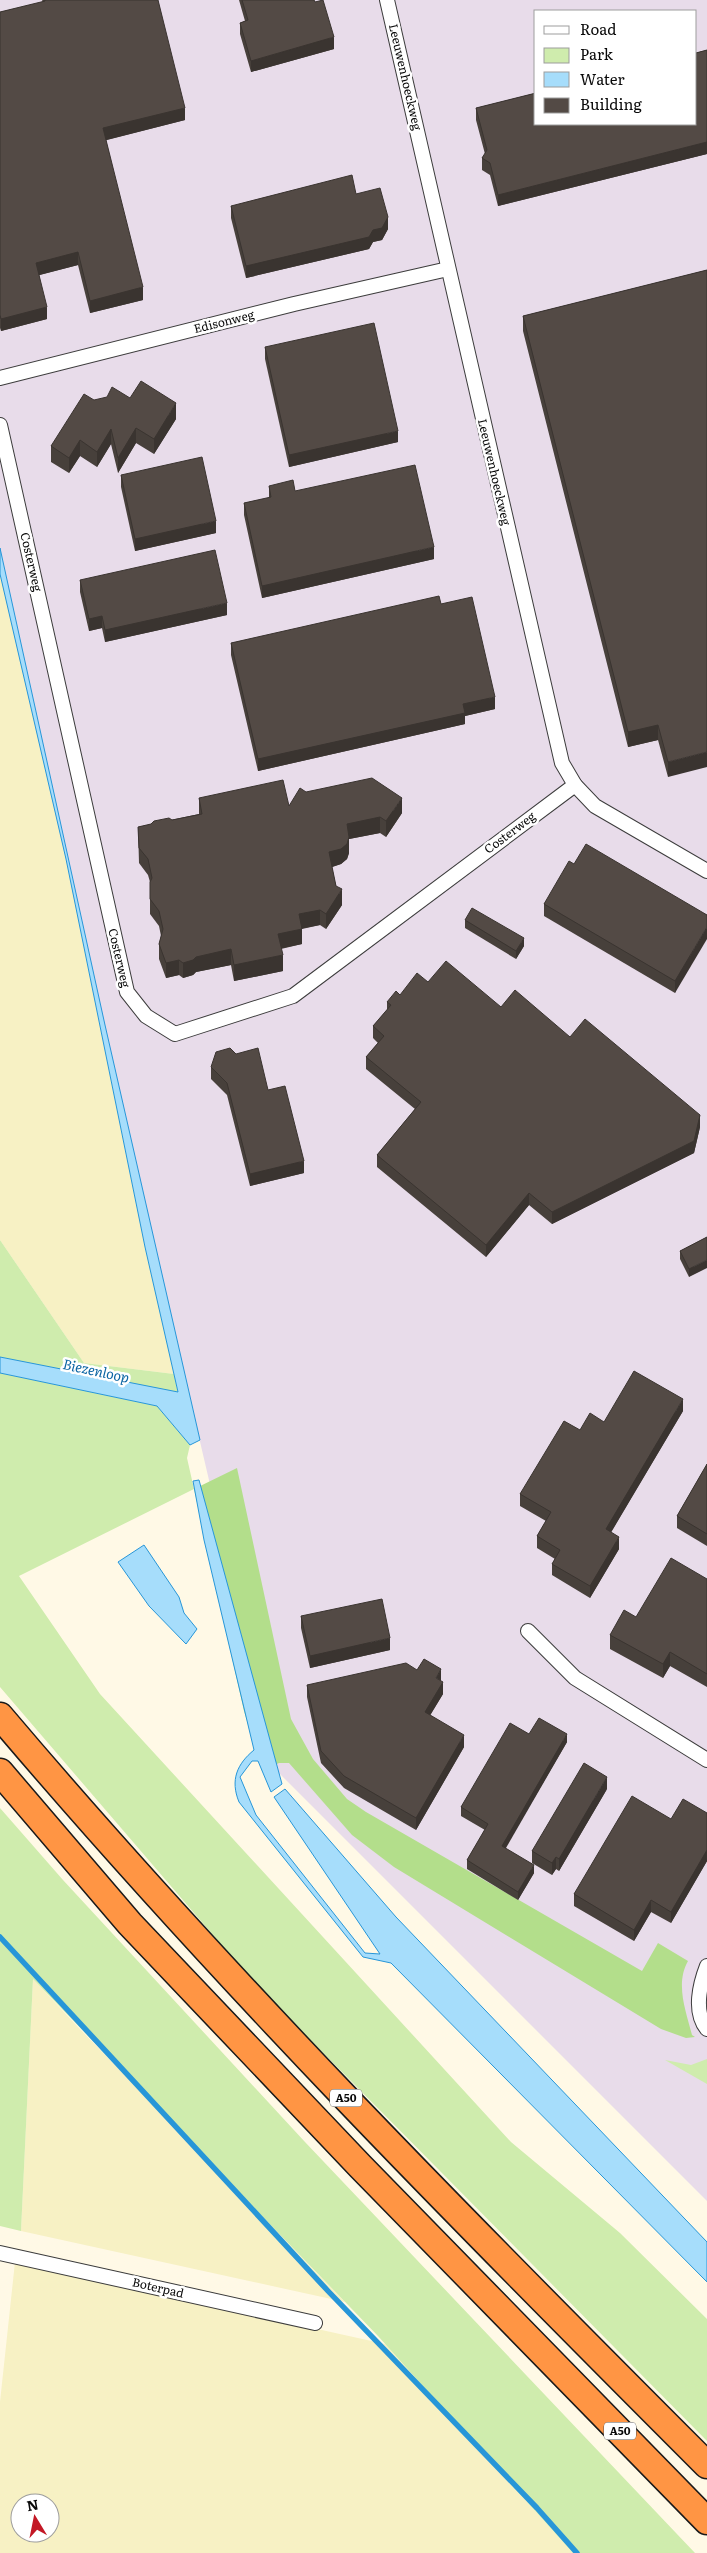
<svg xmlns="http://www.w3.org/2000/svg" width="707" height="2553" font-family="Literata,serif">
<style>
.industrial{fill:#e8dcea;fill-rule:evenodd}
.farmland{fill:#f7f1c4;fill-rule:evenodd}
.green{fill:#cfecad}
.forest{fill:#b3de8b}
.water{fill:#a6ddfb;stroke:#2796d8}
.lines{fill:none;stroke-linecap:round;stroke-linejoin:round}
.stream{stroke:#2796d8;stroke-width:5.5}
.minor-casing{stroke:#3c3c3c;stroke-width:16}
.motorway-casing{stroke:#1a1a1a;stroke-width:29}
.minor{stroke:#fff;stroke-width:14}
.motorway{stroke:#ff9544;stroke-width:26}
.wall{fill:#47403b}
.shaded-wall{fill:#3a3430}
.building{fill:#534a45;stroke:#3a3430}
.labels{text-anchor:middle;stroke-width:5;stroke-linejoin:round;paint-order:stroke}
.shield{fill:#fff;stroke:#535353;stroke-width:1}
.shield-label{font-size:11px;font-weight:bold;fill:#090909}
.street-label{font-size:12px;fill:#090909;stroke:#fff}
.water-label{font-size:14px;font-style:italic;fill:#0b65a3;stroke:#fff}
</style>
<rect width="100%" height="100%" fill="#fff9e6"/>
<!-- industrial -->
<path class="industrial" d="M0 0H707V2201L277 1771 0 586ZM536 11H696V124H536Z"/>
<!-- farmland -->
<g class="farmland">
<polygon points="0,574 66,859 145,1247 174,1374 84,1363 0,1240"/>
<polygon points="33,1979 77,2026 345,2302 21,2231"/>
<path d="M15 2262 385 2344 573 2553H0V2402ZM20 2503H50V2533H20Z"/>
</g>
<!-- green -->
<g class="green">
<polygon points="0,1240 84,1363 174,1374 178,1393 0,1357"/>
<polygon points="0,1373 157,1406 190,1445 187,1458 194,1489 19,1576 100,1694 511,2142 620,2233 707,2319 707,2441 255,1984 0,1687"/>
<polygon points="0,1808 63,1880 305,2142 695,2553 573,2553 378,2336 33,1979 21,2231 0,2226"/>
<polygon points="707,2059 707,2084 665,2060 691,2065"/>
</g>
<!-- forest -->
<path class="forest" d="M237 1468 291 1719 313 1759 347 1799 366 1812 642 1971 658 1943 688 1961C675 1984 686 2011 692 2035L695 2037 686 2038 661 2029 394 1867 352 1835 289 1763H279L262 1771 244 1711 194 1489Z"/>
<!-- water -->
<g class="water">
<polygon points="0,548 105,1025 200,1440 190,1445 157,1406 0,1373 0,1357 178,1392 145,1247 66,859 0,574"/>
<path d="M199 1480 282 1784 271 1792 258 1761H252L240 1777 256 1815 365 1953 380 1954 274 1797 285 1789 396 1917 707 2242V2282L391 1963 363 1957 239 1802C230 1780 237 1764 254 1750L204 1540 193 1481Z"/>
<polygon points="144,1545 179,1597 184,1613 197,1629 186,1644 149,1606 118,1562"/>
</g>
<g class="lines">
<!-- stream -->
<polyline class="stream" points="0,1937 328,2291 537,2508 577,2553"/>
<defs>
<g id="minor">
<polyline points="387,0 562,763 575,785 595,806 707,871"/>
<polyline points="0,378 294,304 448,269"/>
<polyline points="0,425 127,992 146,1016 175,1034 293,996 575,785"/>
<polyline points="528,1631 575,1678 707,1760"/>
<path d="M707 1966C700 1984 693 2012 707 2029"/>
<polyline points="0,2253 315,2323"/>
</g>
<g id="motorway">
<path d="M0 1716C222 1978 464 2222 707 2465"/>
<polyline points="0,1772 130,1924 360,2166 707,2521"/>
</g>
</defs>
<!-- minor casing -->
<use href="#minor" class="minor-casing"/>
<!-- motorway casing -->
<use href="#motorway" class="motorway-casing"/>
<!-- minor -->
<use href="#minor" class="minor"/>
<!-- motorway -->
<use href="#motorway" class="motorway"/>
</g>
<!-- wall -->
<g class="wall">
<polygon points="42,0 158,0 185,120 106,140 143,300 90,313 78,265 39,275 47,319 1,331 0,328 0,12 43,2"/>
<polygon points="239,0 314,0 334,49 251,72 240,34 240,23 245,21"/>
<polygon points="707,50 707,154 498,206 490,175 482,170 482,158 485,154 476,120 476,108"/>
<polygon points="356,194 388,229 382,240 373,242 369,249 246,278 231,218 231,206"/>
<polygon points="707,270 668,777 658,740 628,747 523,331 523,316"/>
<polygon points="265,347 398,442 289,467 265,359"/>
<polygon points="130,398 176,419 154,454 136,443 118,473 111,444 97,467 80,456 69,473 51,462 51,446 94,400"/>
<polygon points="121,475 216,533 135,551 121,487"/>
<polygon points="269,486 295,491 434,559 262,598 244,515 244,503 269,498"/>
<polygon points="80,580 227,615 105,642 102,628 89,631 80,592"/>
<polygon points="441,604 495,709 465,716 465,724 258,771 231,655 231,643"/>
<polygon points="306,792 402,813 386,837 380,833 349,839 349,853 347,859 341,864 332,867 336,886 342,905 326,929 320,925 302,929 302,944 281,949 283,971 234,981 231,965 196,972 193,975 183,978 179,975 166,978 159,959 159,944 161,936 159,926 150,914 150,882 148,875 139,863 138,827 199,814 199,798 289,806"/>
<polygon points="574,864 707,915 675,993 544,916 544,904"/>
<polygon points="465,920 524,946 516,959 465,928"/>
<polygon points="428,982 501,1007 570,1037 700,1127 694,1153 552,1224 529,1205 486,1257 377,1167 377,1155 415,1109 366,1069 366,1057 378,1043 373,1038 373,1026 387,1010 387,1002 400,995"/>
<polygon points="211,1067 268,1090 304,1173 250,1186 227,1095 211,1079"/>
<polygon points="707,1237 689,1277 680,1259 680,1251"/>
<polygon points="683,1411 611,1532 619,1549 590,1598 552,1575 552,1564 555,1559 537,1548 537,1536 546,1521 520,1506 520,1494 580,1430 604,1422"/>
<polygon points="707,1464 707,1546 677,1528 677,1516"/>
<polygon points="707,1579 707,1687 670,1666 663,1678 610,1649 610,1635"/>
<polygon points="301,1616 390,1650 310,1668 301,1628"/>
<polygon points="417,1670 441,1681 443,1694 430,1715 464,1747 416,1830 344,1788 321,1763 307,1697 307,1685"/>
<polygon points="529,1734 567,1742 505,1848 534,1873 518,1900 467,1869 467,1860 485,1830 461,1816 461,1807"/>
<polygon points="607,1789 559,1871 556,1869 552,1875 532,1863 532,1851"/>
<polygon points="707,1813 707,1861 671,1923 651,1912 634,1941 574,1906 574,1894 671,1819"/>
</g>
<!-- shaded-wall -->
<g class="shaded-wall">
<polygon points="334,37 334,49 251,72 251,61"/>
<polygon points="185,108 185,120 103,141 103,128"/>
<polygon points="707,142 707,154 498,206 498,195"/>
<polygon points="388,217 388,229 382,240 373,242 369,249 246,278 246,266 373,230"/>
<polygon points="78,252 78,265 36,276 36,263"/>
<polygon points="143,287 143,300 90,313 90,301"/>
<polygon points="47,307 47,319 1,331 1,319"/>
<polygon points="176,403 176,419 154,454 154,439"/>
<polygon points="136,428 136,443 118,473 118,458"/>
<polygon points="111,429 111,444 97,467 97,452"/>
<polygon points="398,431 398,442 289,467 289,455"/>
<polygon points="80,440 80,456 69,473 69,458"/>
<polygon points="216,521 216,533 135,551 135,539"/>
<polygon points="434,547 434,559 262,598 262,586"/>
<polygon points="227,603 227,615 105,642 105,630"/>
<polygon points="102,616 102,628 89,631 89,619"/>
<polygon points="495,697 495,709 465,716 465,724 258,771 258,759 463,704"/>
<polygon points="658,725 658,740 628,747 628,732"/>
<polygon points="707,752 707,767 668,777 668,762"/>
<polygon points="402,798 402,813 386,837 386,821"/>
<polygon points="380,817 380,833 349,839 349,853 347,859 341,864 329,868 329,852 347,824"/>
<polygon points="342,889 342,905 326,929 326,914"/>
<polygon points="320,910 320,925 299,929 299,914"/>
<polygon points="707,927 707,939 675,993 675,981"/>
<polygon points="302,929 302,944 278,949 278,934"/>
<polygon points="524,938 524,946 516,959 516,951"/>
<polygon points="231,949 231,965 196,972 193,975 183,978 183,963 196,957"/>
<polygon points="283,955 283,971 234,981 234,965"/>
<polygon points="179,960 179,975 166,978 166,963"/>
<polygon points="700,1115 700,1127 694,1153 552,1224 552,1212"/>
<polygon points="304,1161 304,1173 250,1186 250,1174"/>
<polygon points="529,1193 529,1205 486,1257 486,1245"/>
<polygon points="707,1260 707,1268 689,1277 689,1269"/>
<polygon points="683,1399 683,1411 606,1541 606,1529"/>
<polygon points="619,1537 619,1549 590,1598 590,1586"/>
<polygon points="390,1638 390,1650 310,1668 310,1656"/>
<polygon points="670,1652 670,1666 663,1678 663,1664"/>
<polygon points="441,1669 441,1681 436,1678"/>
<polygon points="443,1682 443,1694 425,1724 425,1712"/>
<polygon points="567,1734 567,1742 502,1855 502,1846"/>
<polygon points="464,1735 464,1747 416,1830 416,1818"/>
<polygon points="607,1777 607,1789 559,1871 559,1859"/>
<polygon points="707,1850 707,1861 671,1923 671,1912"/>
<polygon points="556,1857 556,1869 552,1875 552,1863"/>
<polygon points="534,1865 534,1873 518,1900 518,1892"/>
<polygon points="651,1900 651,1912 634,1941 634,1930"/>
</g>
<!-- building -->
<g class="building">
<polygon points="45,0 158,0 185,108 103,128 143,287 90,301 78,252 36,263 47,307 1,319 0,315 0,12 45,1"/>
<polygon points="242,0 314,0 315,2 323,0 334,37 251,61 240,23 248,20"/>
<polygon points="707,50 707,142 498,195 490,163 482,158 487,150 476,108 536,93 536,124 696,124 696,53"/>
<polygon points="352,175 356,194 380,188 388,217 382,228 373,230 369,237 246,266 231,206"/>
<polygon points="707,270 707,752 668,762 658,725 628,732 523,316"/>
<polygon points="374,323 398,431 289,455 265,347"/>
<polygon points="141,381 176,403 154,439 136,428 118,458 111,429 97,452 80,440 69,458 51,446 84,394 94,400 107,397 112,387 130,398"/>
<polygon points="202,457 216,521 135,539 121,475"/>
<polygon points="415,465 434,547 262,586 244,503 271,497 269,486 293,480 295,491"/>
<polygon points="215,550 227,603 105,630 102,616 89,619 80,580"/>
<polygon points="439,596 441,604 472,597 495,697 463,704 465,713 258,759 231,643"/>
<polygon points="372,778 402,798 386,821 380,817 347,824 349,837 347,844 341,849 329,852 336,886 342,889 326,914 320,910 299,914 302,929 278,934 283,955 234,965 231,949 196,957 193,960 183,963 179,960 166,963 159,944 163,929 159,911 150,899 150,882 152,878 148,859 139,848 138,827 151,824 154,821 169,818 172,820 202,814 199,798 283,780 289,806 300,788 306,792"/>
<polygon points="586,844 707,915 707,927 675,981 544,904 569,861 574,864"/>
<polygon points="472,908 524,938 516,951 465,920"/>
<polygon points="446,961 501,1007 515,990 570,1037 585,1019 700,1115 694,1141 552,1212 529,1193 486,1245 377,1155 421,1102 366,1057 384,1036 373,1026 391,1005 387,1002 396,991 400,995 417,973 428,982"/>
<polygon points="230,1048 236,1054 258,1048 268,1090 285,1086 304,1161 250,1174 227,1083 211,1067 216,1052"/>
<polygon points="707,1237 707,1260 689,1269 680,1251"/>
<polygon points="634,1371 683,1399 606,1529 619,1537 590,1586 552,1564 560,1550 537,1536 551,1512 520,1494 564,1421 580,1430 590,1413 604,1422"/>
<polygon points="707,1464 707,1534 677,1516"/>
<polygon points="671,1558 707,1579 707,1674 670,1652 663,1664 610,1635 624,1610 636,1617"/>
<polygon points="382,1599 390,1638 310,1656 301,1616"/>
<polygon points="424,1659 441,1669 436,1678 443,1682 425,1712 464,1735 416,1818 344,1776 321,1751 307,1685 406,1663 417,1670"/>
<polygon points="539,1718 567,1734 502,1846 534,1865 518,1892 467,1860 488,1824 461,1807 510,1723 529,1734"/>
<polygon points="584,1763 607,1777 559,1859 556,1857 552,1863 532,1851"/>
<polygon points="632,1796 671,1819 683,1799 707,1813 707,1850 671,1912 651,1900 634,1930 574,1894"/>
</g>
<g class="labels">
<!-- shield labels -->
<g class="shield">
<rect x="330" y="2089.5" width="32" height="17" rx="4"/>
<rect x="604" y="2422.5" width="32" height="17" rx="4"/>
</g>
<g class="shield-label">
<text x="346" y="2102">A50</text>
<text x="620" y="2435">A50</text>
</g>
<!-- street labels -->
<g class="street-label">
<text transform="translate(405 77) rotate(77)" y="4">Leeuwenhoeckweg</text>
<text transform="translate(224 322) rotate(-14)" y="4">Edisonweg</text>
<text transform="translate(494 472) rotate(77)" y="4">Leeuwenhoeckweg</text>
<text transform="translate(31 562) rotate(77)" y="4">Costerweg</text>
<text transform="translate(510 833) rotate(-37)" y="4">Costerweg</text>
<text transform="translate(119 958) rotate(77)" y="4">Costerweg</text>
<text transform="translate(158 2288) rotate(13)" y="4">Boterpad</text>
</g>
<!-- water labels -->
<g class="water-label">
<text transform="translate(96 1371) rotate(12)" y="5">Biezenloop</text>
</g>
</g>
<!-- legend -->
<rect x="534" y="10" width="162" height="115" fill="#ffffff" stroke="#9d9d9d"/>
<rect x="544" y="26" width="25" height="8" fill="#ffffff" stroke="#9d9d9d"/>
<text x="580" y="35" font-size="15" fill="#090909">Road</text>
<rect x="544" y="48" width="25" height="15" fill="#cfecad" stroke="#9d9d9d"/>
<text x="580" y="60" font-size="15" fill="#090909">Park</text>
<rect x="544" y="72" width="25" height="15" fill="#a6ddfb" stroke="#9d9d9d"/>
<text x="580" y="85" font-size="15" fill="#090909">Water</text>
<rect x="544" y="98" width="25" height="15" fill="#534a45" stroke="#9d9d9d"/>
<text x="580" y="110" font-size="15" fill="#090909">Building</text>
<!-- north arrow -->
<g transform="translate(35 2518) rotate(350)"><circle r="24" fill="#ffffff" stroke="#9d9d9d"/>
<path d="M0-4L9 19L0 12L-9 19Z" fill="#c31825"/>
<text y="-8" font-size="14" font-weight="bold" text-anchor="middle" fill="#090909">N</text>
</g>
</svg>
